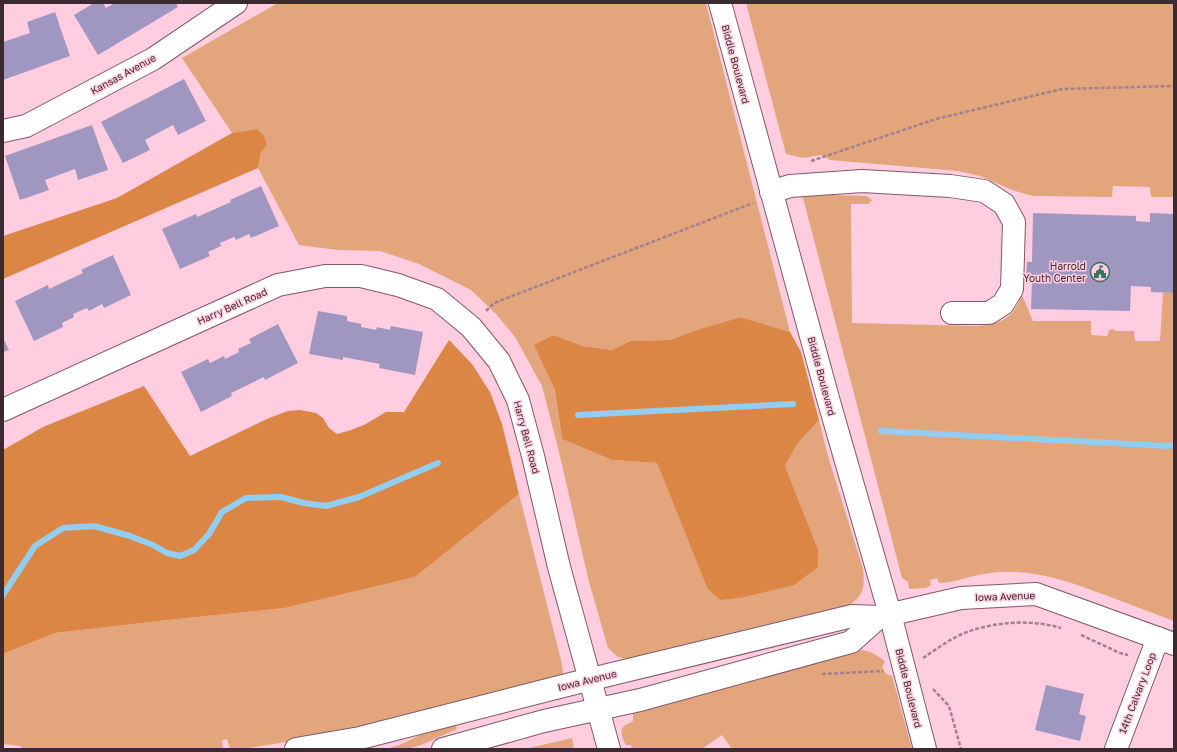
<svg xmlns="http://www.w3.org/2000/svg" width="1177" height="752" font-family="'Golos Text',sans-serif">
<style>
.green{fill:#e3a67c}
.forest{fill:#dc8645}
.lines{fill:none;stroke-linecap:round;stroke-linejoin:round}
.stream{stroke:#92cef2;stroke-width:6}
.building{fill:#a097c0}
.minor-casing{stroke:#825868;stroke-width:24}
.path{stroke:#a3808d;stroke-width:2.5;stroke-dasharray:4 2;stroke-linecap:butt}
.minor{stroke:#fff;stroke-width:22}
.labels{text-anchor:middle;stroke-width:3;stroke-linejoin:round;paint-order:stroke}
.street-label{font-size:10px;fill:#3c2a31;stroke:#ffcddf}
.poi-label{font-size:10px;fill:#3c2a31;stroke:#ffcddf;text-anchor:end}
</style>
<rect width="100%" height="100%" fill="#ffcddf"/>
<!-- green -->
<g class="green">
<path d="M278 3H706L790 332 741 317 696 330 670 340 630 341 612 350 583 346 553 335 535 346 555 390 562 439 612 460 657 463 707 588 818 549 785 466 797 444 819 420 828 456 863 569C866 594 860 599 840 611L630 660 618 657 608 648 589 582 559 452 542 386 515 337 496 314 471 290 419 264 380 251 338 250 299 245 258 168 261 153 267 145 257 129 232 133 182 58Z"/>
<polygon points="746,3 1174,3 1174,197 1151,197 1150,187 1113,186 1112,197 1033,196 1012,190 980,176 958,171 830,160 821,155 803,158 786,154"/>
<path d="M802 194 866 196 871 199 872 201 868 204H851L852 323 978 326C1002 323 1013 319 1022 295L1033 321H1091V335L1107 336 1109 330 1112 329 1117 331H1134L1135 341H1160L1163 293H1174V621C1151 612 1128 604 1105 595 1075 584 1046 573 1014 572 1002 571 989 573 978 575 964 578 952 583 939 583L937 578 930 580 931 585 926 588 910 589 909 588 908 582 902 578Z"/>
<polygon points="519,494 562,664 563,673 561,677 346,732 243,749 230,749 227,739 222,740 223,749 24,749 20,746 3,744 3,654 55,633 177,619 285,608 415,577"/>
<path d="M862 650C872 652 878 655 885 662L882 667 886 674 892 676 912 749H732L722 735 702 749H632L631 745H626C623 741 619 730 624 726 626 724 631 723 633 721V712L854 652Z"/>
<polygon points="456,725 457,729 421,745 408,749 390,749 389,748 402,744 422,734"/>
<polygon points="572,738 574,749 525,749"/>
</g>
<!-- forest -->
<g class="forest">
<polygon points="257,129 264,136 267,145 261,153 258,168 3,279 3,236 117,198 232,133"/>
<polygon points="741,317 790,332 801,352 819,420 797,444 785,466 818,549 818,567 794,585 745,597 720,600 707,588 657,463 612,460 562,439 555,390 534,345 553,335 583,346 612,350 630,341 670,340 696,330"/>
<polygon points="449,340 472,364 490,392 502,424 519,494 415,577 285,608 177,619 55,633 3,654 3,450 43,427 144,386 190,456 269,418 288,411 300,410 316,413 323,418 329,428 337,434 351,430 364,425 386,412 404,412"/>
</g>
<g class="lines">
<!-- stream -->
<g class="stream">
<polyline points="578,415 793,404"/>
<polyline points="881,431 1168,446 1174,445"/>
<polyline points="3,595 35,546 63,528 94,526 130,536 153,545 167,553 180,556 194,550 209,534 222,512 246,498 281,497 304,503 326,506 359,497 438,463"/>
</g>
</g>
<!-- building -->
<g class="building">
<polygon points="94,3 103,3 106,8 115,3 176,3 178,7 98,55 74,15"/>
<polygon points="55,12 70,56 3,80 3,42 30,33 27,22"/>
<polygon points="184,79 206,121 178,135 173,125 145,140 150,150 123,163 101,122"/>
<polygon points="92,125 108,170 78,180 75,169 45,180 49,190 20,200 5,156"/>
<polygon points="261,186 279,226 251,238 249,234 236,240 234,237 220,243 221,246 208,252 210,256 180,269 162,229 196,214 197,217 231,202 230,200"/>
<polygon points="1033,213 1136,216 1136,221 1150,222 1150,213 1174,214 1174,293 1151,292 1151,287 1131,286 1130,311 1031,309 1032,281 1026,281 1027,262 1032,262"/>
<polygon points="113,255 131,295 104,308 102,304 89,311 87,308 73,314 74,317 62,323 63,327 34,341 15,301 48,285 49,289 83,273 81,270"/>
<polygon points="318,311 347,316 347,321 361,324 361,327 376,330 377,327 390,330 391,326 423,332 415,375 379,368 380,364 343,357 343,360 309,354"/>
<polygon points="278,324 298,363 265,380 264,377 231,393 232,396 201,412 181,372 208,359 210,363 224,356 225,359 239,352 238,349 251,343 249,339"/>
<polygon points="3,338 9,350 3,352"/>
<polygon points="1046,685 1084,694 1079,714 1086,716 1080,741 1035,730"/>
</g>
<g class="lines">
<defs>
<g id="minor">
<polyline points="720,3 829,402 890,614 925,749"/>
<polyline points="3,131 26,126 153,59 236,3"/>
<polyline points="771,192 790,186 862,181 950,186 984,191 1004,204 1014,222 1012,289 1003,304 989,313 952,313"/>
<polyline points="3,410 278,285 325,276 361,276 398,285 437,299 471,327 499,361 518,400 533,456 559,567 609,749"/>
<polyline points="296,749 360,738 571,684 852,616 879,617 961,598 1036,594 1174,644"/>
<polyline points="443,749 544,721 640,700 851,642 879,617"/>
<polyline points="1116,749 1158,638"/>
</g>
</defs>
<!-- minor casing -->
<use href="#minor" class="minor-casing"/>
<!-- path -->
<g class="path">
<polyline points="811,161 936,119 1062,89 1174,86"/>
<polyline points="486,311 494,303 753,203"/>
<polyline points="1081,635 1120,653 1128,655"/>
<path d="M923 658C932 652 942 645 952 639 982 622 1028 618 1061 628"/>
<polyline points="822,674 883,671"/>
<polyline points="933,689 949,706 961,749"/>
</g>
<!-- minor -->
<use href="#minor" class="minor"/>
</g>
<!-- icons -->
<defs>
<symbol id="civic-ring" viewBox="-11 -11 22 22"><circle r="9.5" fill="#ffcddf" stroke="#347666" stroke-width="1.5"/><path d="M-.6-6.5H3V-4.5H.6V-3L4-1V1h2V6H-6V1h2V-1L-.6-3ZM-1.2 2.5V6h2.4V2.5Z" fill="#347666"/></symbol>
</defs>
<g fill-rule="evenodd">
<use href="#civic-ring" x="1089" y="261" width="22" height="22"/>
</g>
<g class="labels">
<!-- street labels -->
<g class="street-label">
<text transform="translate(736 64) rotate(75)" y="4">Biddle Boulevard</text>
<text transform="translate(123 74) rotate(-29)" y="4">Kansas Avenue</text>
<text transform="translate(232 306) rotate(-24)" y="4">Harry Bell Road</text>
<text transform="translate(822 376) rotate(75)" y="4">Biddle Boulevard</text>
<text transform="translate(527 437) rotate(75)" y="4">Harry Bell Road</text>
<text transform="translate(1005 596) rotate(-2)" y="4">Iowa Avenue</text>
<text transform="translate(587 680) rotate(-14)" y="4">Iowa Avenue</text>
<text transform="translate(909 688) rotate(76)" y="4">Biddle Boulevard</text>
<text transform="translate(1137 693) rotate(-69)" y="4">14th Calvary Loop</text>
</g>
<!-- poi labels -->
<g class="poi-label">
<text x="1086" y="270">Harrold<tspan x="1086" dy="12">Youth Center</tspan></text>
</g>
</g>
<!-- border -->
<rect width="1177" height="752" fill="none" stroke="#3c2a31" stroke-width="8"/>
</svg>
